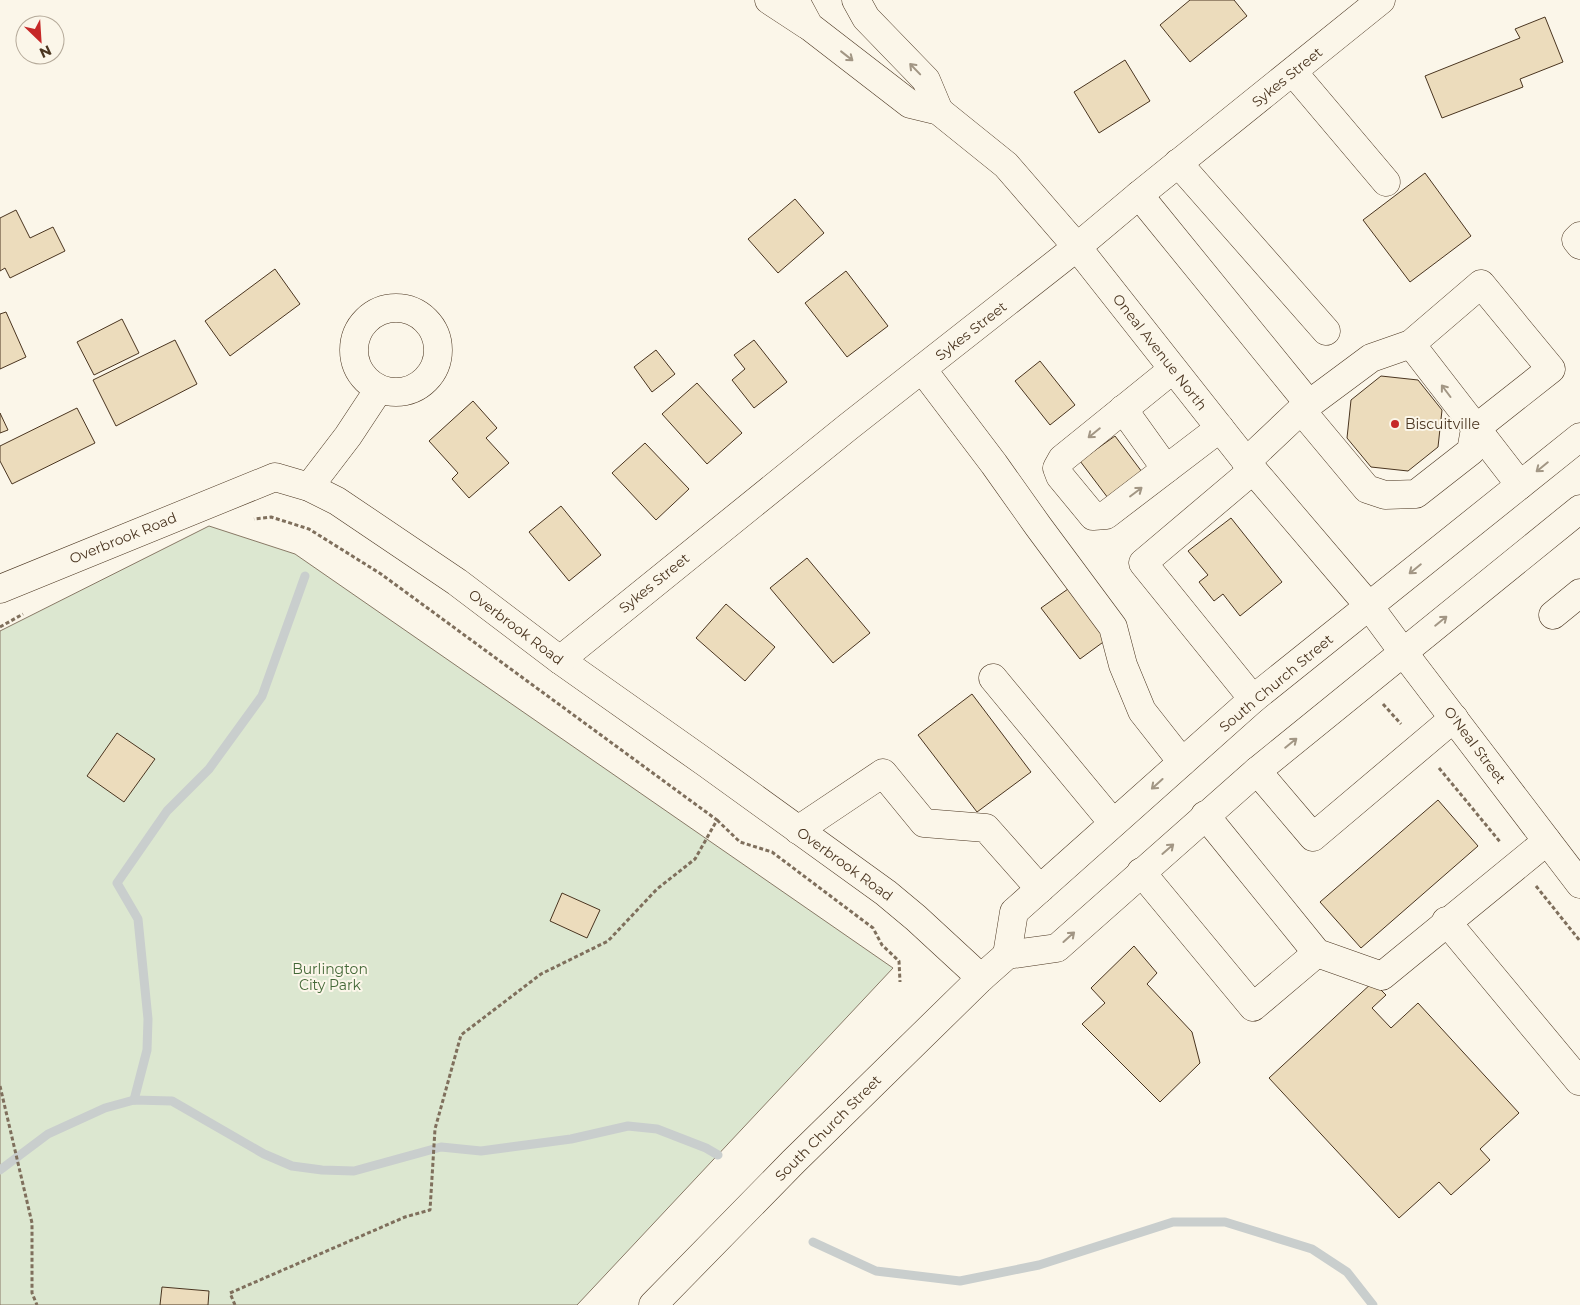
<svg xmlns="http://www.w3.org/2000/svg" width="1580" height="1305" font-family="Montserrat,sans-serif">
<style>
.green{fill:#dce7d0;stroke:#887966}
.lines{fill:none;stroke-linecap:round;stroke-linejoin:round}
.stream{stroke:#c9cecd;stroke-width:9}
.building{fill:#ecdcbc;stroke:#4a3520}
.minor-casing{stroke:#4a3520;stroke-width:29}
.major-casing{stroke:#4a3520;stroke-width:29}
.path{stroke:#7f6f5c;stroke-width:3;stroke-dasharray:4 2.5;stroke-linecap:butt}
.minor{stroke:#fbf6e9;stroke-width:28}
.major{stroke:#fbf6e9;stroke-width:28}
.oneway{stroke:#a29684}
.poi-dot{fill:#c62828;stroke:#fbf6e9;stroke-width:2}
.labels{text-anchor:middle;stroke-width:4;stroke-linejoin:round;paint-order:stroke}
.street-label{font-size:14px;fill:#4a3520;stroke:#fbf6e9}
.poi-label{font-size:14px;fill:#4a3520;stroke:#fbf6e9;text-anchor:start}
.park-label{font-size:14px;fill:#436837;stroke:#fbf6e9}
</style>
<rect width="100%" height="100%" fill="#fbf6e9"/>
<!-- green -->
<polygon class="green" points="209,526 295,554 893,968 577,1305 0,1305 0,631"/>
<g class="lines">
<!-- stream -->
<g class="stream">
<polyline points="134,1100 147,1050 148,1019 138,919 117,883 167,811 209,769 262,696 305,576"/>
<polyline points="0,1170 48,1134 105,1108 134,1100 172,1101 264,1154 292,1166 322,1170 354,1171 441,1147 481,1151 571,1139 628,1126 657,1129 706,1148 718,1155"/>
<polyline points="813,1242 876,1271 960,1281 1039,1265 1173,1222 1225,1222 1312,1249 1347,1272 1373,1305"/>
</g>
</g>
<!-- building -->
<g class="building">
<polygon points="1190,0 1234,0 1247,16 1190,62 1160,25"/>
<polygon points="1545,17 1563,62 1520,79 1523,87 1442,118 1425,76 1520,38 1515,29"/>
<polygon points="1125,60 1150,101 1099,133 1074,92"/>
<polygon points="1425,173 1471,236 1410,282 1363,220"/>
<polygon points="795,199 824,233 778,273 748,239"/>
<polygon points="16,210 30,238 53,227 65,251 10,278 5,268 0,271 0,218"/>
<polygon points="275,269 300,304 230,356 205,321"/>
<polygon points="846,271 888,326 847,357 805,303"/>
<polygon points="6,312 26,357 0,369 0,314"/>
<polygon points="122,319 139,353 94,375 77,342"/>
<polygon points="175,340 197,384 116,426 93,380"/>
<polygon points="754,340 787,382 754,408 732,380 745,369 734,355"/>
<polygon points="656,350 675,374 652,392 634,367"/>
<polygon points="1040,361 1075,405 1050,425 1015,381"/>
<polygon points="1381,376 1418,380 1442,410 1438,447 1408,471 1371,467 1347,438 1351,400"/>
<polygon points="697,383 742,433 707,464 662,414"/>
<polygon points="473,401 497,428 486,438 509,463 469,498 452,479 458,473 429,441"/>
<polygon points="77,408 95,443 12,484 0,461 0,446"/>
<polygon points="0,413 8,430 0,433"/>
<polygon points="1115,436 1142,472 1108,498 1080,461"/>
<polygon points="645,443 689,489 656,520 612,473"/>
<polygon points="561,506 601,555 569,581 529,532"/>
<polygon points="1231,518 1282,582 1240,616 1223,594 1214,601 1199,582 1208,575 1188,551"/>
<polygon points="807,558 870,633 833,663 770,588"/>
<polygon points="1068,589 1106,640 1080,659 1041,608"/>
<polygon points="726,604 775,647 745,681 696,638"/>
<polygon points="972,694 1031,772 977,812 918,735"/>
<polygon points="117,733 155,759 124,802 87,776"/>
<polygon points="1438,800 1478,846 1361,948 1320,902"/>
<polygon points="562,893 600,910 587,938 550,921"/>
<polygon points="1134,946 1157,973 1147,984 1192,1032 1200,1063 1160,1102 1082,1024 1105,1003 1091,988"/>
<polygon points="1373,982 1386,995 1372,1008 1391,1028 1418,1003 1519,1113 1480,1149 1490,1160 1451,1195 1439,1182 1399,1218 1269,1078"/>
<polygon points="162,1287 209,1291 208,1305 160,1305"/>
</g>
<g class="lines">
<defs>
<g id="minor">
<polyline points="1293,72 1386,182"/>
<polyline points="1178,163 1326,331"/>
<polyline points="1139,195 1309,404"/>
<polyline points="1580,236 1576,240 1580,245"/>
<polygon points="1481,284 1551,369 1475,429 1471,451 1416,494 1385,495 1367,489 1301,410 1371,358 1411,344"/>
<circle cx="396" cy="350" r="42"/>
<polyline points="1411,344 1520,485"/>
<polyline points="922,369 994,464 1038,526 1113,627 1123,665 1142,711 1182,762"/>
<polyline points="1172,370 1062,459 1057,468 1060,476 1093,516 1106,515 1220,428"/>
<polyline points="1123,409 1166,469"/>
<polyline points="1246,462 1301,410"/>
<polyline points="1253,470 1143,563 1253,699"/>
<polyline points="309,487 348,436 379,389"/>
<polyline points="0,589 275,477 309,487 337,501 457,582 560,660 706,763 886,893 916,918 981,978"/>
<polyline points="1553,615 1580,593"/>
<polyline points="1403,652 1580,884"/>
<polyline points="560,660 848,427 1077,247 1139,195 1381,0"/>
<polyline points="993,678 1113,823"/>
<polyline points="1257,771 1313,837 1454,718"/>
<polyline points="1205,815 1317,953 1382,976 1547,841"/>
<polyline points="798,830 883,773 924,823 986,828 1040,889"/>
<polyline points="1141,872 1253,1007 1317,953"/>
<polyline points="1446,921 1579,1081 1580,1080"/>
</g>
<g id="major">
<polyline points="769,0 807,25"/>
<polyline points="795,0 809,26 910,104 939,111 1006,165 1077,247 1253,470 1369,606 1403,652"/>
<polyline points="856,0 866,18 926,80 939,111"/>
<polyline points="1007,955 1014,912 1253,699 1580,437"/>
<polyline points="653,1305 793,1162 981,978 1007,955 1057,948 1257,771 1580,509"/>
</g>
</defs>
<!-- minor casing -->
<use href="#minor" class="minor-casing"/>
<!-- major casing -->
<use href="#major" class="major-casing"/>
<!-- path -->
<g class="path">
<polyline points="0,627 23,614"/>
<polyline points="1383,704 1401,724"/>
<polyline points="1439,768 1501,843"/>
<polyline points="717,820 740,842 772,852 873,928 882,945 899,961 900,982"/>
<polyline points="1536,886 1580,941"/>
<polyline points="0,1086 32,1223 32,1293 37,1305"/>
<polyline points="235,1305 230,1293 405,1217 430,1210 435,1129 461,1035 541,974 608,941 657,889 695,859 717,820 381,574 309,529 271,517 254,519"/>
</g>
<!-- minor -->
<use href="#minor" class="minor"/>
<!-- major -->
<use href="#major" class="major"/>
</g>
<!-- one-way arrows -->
<defs><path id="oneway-shaft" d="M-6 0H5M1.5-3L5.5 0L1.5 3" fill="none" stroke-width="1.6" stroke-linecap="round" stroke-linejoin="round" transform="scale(1.25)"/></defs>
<g class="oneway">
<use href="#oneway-shaft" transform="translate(847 56) rotate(38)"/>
<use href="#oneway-shaft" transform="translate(915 69) rotate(-134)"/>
<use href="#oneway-shaft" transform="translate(1446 391) rotate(-127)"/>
<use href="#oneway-shaft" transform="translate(1094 433) rotate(141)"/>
<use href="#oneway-shaft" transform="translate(1542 467) rotate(141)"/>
<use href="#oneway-shaft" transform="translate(1136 492) rotate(-37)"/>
<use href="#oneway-shaft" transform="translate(1415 569) rotate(141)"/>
<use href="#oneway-shaft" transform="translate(1441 621) rotate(-39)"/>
<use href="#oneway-shaft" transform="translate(1291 743) rotate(-39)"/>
<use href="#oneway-shaft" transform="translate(1157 784) rotate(138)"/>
<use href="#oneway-shaft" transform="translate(1168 849) rotate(-41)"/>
<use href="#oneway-shaft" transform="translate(1069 937) rotate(-42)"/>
</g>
<!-- markers -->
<circle class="poi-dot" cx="1395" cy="424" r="5"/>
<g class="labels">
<!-- street labels -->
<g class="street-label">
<text transform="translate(1287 77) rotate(-39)" y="5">Sykes Street</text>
<text transform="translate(971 331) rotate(-38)" y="5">Sykes Street</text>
<text transform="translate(1160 352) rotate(52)" y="5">Oneal Avenue North</text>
<text transform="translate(123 538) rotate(-22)" y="5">Overbrook Road</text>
<text transform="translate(654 583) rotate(-39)" y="5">Sykes Street</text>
<text transform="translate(516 627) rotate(37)" y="5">Overbrook Road</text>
<text transform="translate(1276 683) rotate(-40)" y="5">South Church Street</text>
<text transform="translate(1475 745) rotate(53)" y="5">O'Neal Street</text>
<text transform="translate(845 864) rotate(36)" y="5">Overbrook Road</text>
<text transform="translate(828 1128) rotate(-45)" y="5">South Church Street</text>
</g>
<!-- poi labels -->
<g class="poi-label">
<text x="1405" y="429">Biscuitville</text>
</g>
<!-- park labels -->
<g class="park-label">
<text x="330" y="974">Burlington<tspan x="330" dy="16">City Park</tspan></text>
</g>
</g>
<!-- north arrow -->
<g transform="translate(40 40) rotate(155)"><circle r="24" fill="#fbf6e9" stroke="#b4a999"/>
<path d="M0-4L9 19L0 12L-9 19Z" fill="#c62828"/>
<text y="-8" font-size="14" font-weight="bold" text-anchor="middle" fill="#4a3520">N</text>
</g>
</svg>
